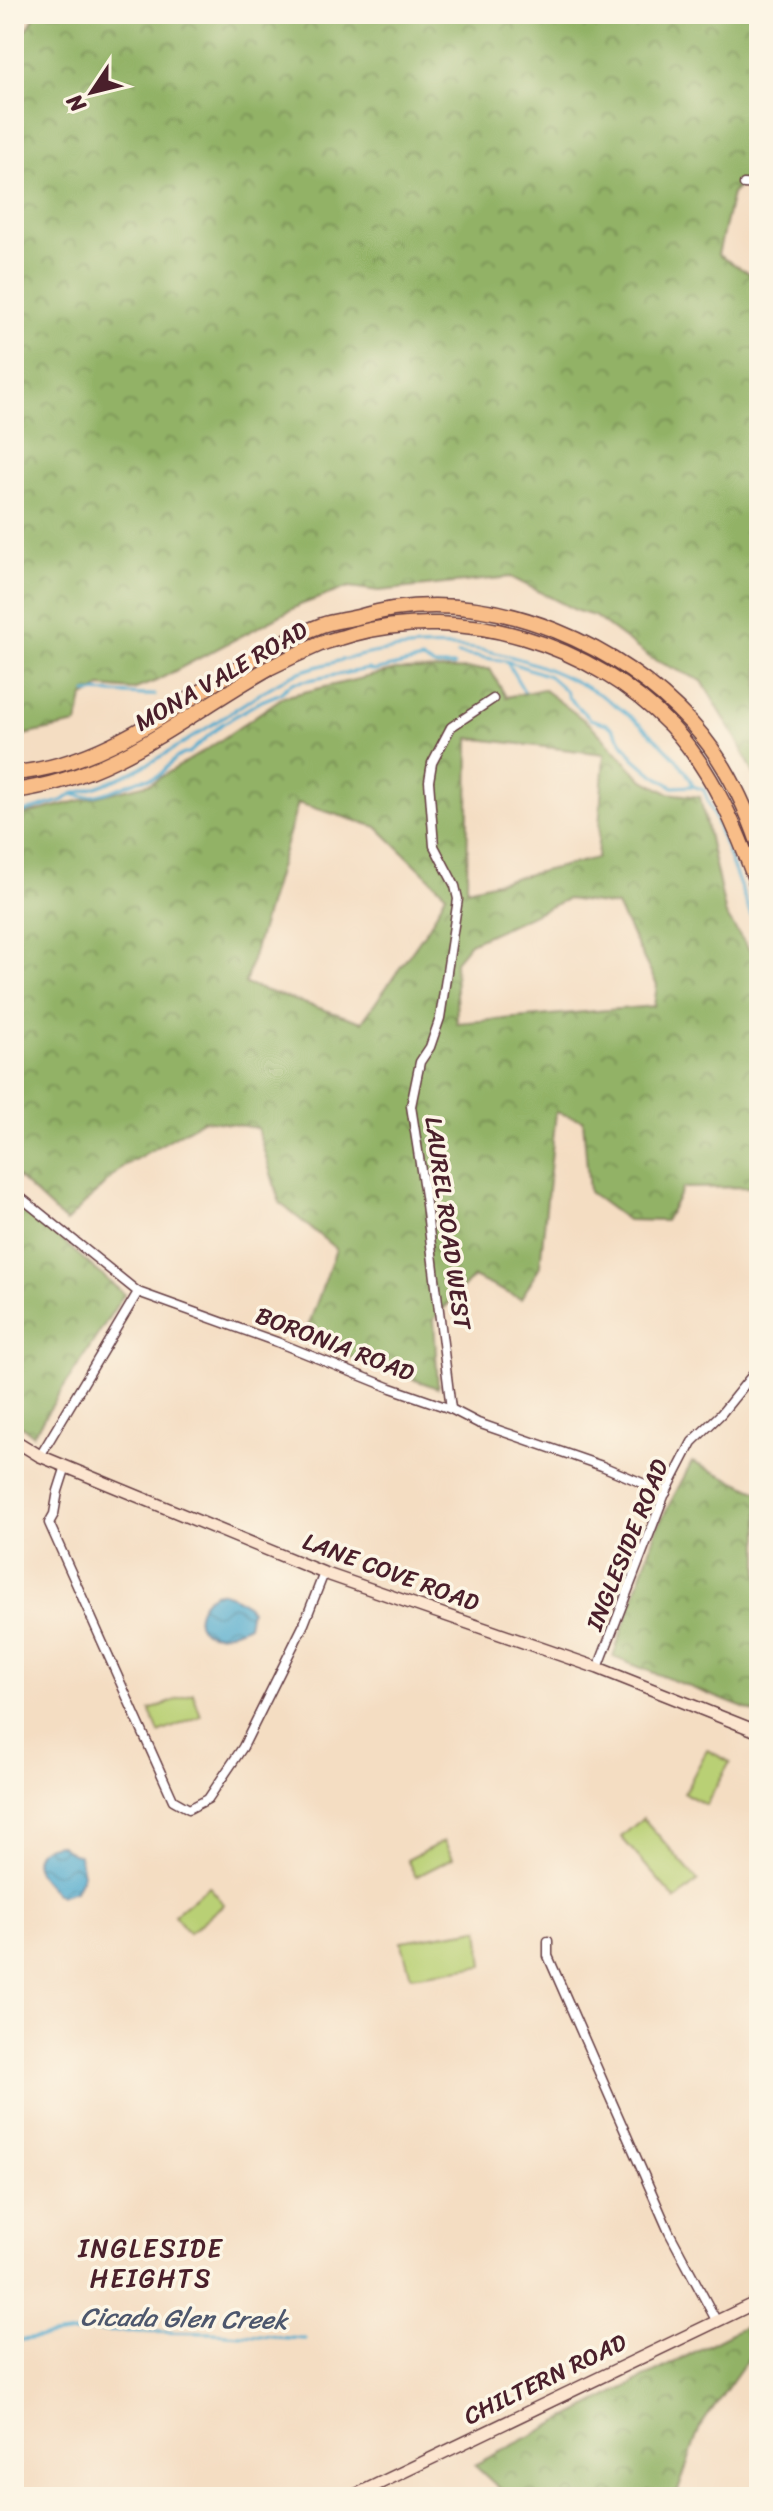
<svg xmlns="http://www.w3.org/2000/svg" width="773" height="2511" font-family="Sriracha,sans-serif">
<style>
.forest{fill:url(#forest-crowns);stroke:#6e6848;stroke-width:2;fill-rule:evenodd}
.garden{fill:#b9d074;stroke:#827850;stroke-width:2}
.water{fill:url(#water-waves);stroke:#4e657d;stroke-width:2}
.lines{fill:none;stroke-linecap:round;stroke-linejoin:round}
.stream{stroke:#51abcf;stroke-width:3}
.street-casing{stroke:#643c42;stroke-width:11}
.secondary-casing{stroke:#643c42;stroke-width:14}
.highway-casing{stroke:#643c42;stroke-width:17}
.street{stroke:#fff;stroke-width:8}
.secondary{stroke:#fce5cf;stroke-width:11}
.highway{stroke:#f8bd88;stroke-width:14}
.labels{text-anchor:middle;stroke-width:7;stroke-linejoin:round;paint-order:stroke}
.street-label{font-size:24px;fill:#4a1f2b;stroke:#fcf5e5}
.neighbourhood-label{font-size:26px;letter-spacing:2px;fill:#4a1f2b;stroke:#fcf5e5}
.water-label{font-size:26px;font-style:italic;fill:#4d576d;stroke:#fcf5e5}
</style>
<defs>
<pattern id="forest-crowns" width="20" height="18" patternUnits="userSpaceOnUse" patternTransform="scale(2)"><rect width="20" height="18" fill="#92b266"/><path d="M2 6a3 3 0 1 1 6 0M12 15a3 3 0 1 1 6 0" fill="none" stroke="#799054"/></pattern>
<pattern id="water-waves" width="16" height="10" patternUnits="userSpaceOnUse" patternTransform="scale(2)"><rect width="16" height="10" fill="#51abcf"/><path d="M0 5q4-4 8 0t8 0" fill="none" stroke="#458ba8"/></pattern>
</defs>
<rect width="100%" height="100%" fill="#fcf5e5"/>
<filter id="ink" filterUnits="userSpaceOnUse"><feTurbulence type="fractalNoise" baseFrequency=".0125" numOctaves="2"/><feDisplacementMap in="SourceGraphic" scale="16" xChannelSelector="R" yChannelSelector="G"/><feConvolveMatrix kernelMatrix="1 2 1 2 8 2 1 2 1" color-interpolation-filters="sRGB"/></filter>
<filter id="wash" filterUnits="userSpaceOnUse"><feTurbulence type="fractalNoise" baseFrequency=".006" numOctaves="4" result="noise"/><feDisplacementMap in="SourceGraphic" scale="32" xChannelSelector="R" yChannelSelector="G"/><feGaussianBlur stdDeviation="1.8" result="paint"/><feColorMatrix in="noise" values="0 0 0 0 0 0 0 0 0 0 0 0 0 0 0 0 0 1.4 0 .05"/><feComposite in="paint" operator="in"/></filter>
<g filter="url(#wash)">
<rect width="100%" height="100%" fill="#f4ddc2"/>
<!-- forest -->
<g class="forest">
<polygon points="36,14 759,14 759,167 732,194 718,255 759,279 759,784 737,740 702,681 652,659 594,616 577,611 511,577 379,591 349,587 300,605 156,681 133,690 101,687 83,698 77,724 14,737 14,37 27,30"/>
<path d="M490 669 506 697 543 689 592 726 642 779 668 793 700 797 726 915 759 964V1187L683 1188 665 1221 627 1220 589 1192 583 1120 556 1112 540 1266 521 1299 473 1277 434 1319 438 1388 303 1341 336 1249 280 1203 257 1128 204 1120 122 1167 66 1222 14 1174V817L151 783 212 746 283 697 396 670ZM469 738 604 754 597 858 467 889ZM298 803 377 827 446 894 430 925 362 1022 245 984ZM567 899 617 906 657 985 654 1006 457 1023 455 961 470 943Z"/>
<polygon points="14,1199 124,1294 33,1435 14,1420"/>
<polygon points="692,1462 759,1492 759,1714 613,1657 658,1526"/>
<polygon points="759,2319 759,2343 700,2427 676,2497 509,2497 474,2465"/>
</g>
<!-- garden -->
<g class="garden">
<polygon points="193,1693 201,1716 159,1733 150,1710"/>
<polygon points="707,1750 730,1762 706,1805 684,1793"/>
<polygon points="643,1818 698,1881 676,1900 621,1837"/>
<polygon points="444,1841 453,1858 416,1877 407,1860"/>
<polygon points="209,1886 224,1904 189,1933 174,1915"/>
<polygon points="479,1929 483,1966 411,1976 401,1941"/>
</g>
<!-- water -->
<g class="water">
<path d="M218 1592C231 1595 242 1599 251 1610L248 1625C238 1630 222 1637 211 1634 186 1628 200 1596 218 1592Z"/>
<path d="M59 1844 73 1854 79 1855 83 1874 75 1891 60 1896C38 1881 18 1848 59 1844Z"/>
</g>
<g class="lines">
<!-- stream -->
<g class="stream">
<polyline points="458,654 506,661 549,676 566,691 568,697 590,719 607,724 613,729 634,758 649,771 673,787 693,786 704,790 759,937"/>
<polyline points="508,664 524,691"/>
<path d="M86 693C110 691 131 696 155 695"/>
<path d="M75 795C95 800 118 788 136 781 144 777 151 781 159 775 170 766 174 755 189 753L222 724 259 702 279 694 292 683 368 669 373 671 422 660 435 666H454"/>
<path d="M14 815 64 800 72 794C153 775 219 714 290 676 306 668 325 665 342 660 435 636 503 643 588 688 617 703 683 755 693 786"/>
<polyline points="14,2341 89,2331 212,2333 305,2339"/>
</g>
</g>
</g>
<g filter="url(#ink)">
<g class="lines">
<defs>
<g id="street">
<polyline points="744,184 759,185"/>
<polyline points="14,1192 138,1292 277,1342 391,1388 451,1409 478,1423 602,1466 666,1493"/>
<polyline points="451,1409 425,1196 411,1106 420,1062 430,1047 440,1018 458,899 455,886 434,846 429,781 432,763 451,727 493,699"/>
<polyline points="40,1456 138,1292"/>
<polyline points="66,1466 58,1491 54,1514 49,1523 173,1800 189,1809 208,1799 243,1747 304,1624 324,1573"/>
<polyline points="598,1668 664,1496 692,1442 721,1414 759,1367"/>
<polyline points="548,1941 548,1956 669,2232 717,2322"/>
</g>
<g id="secondary">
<polyline points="14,1440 40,1456 324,1573 598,1668 759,1732"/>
<polyline points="351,2497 759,2301"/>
</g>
<g id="highway">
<path d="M14 773C132 763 215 665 322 625 333 621 346 620 358 617 369 614 381 611 393 609 503 593 619 645 692 724 724 759 744 801 759 845"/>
<path d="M14 791C117 777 182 717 269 668 285 660 302 652 318 645 329 640 342 638 353 634 463 604 592 643 671 726 714 772 738 832 759 890"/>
</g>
</defs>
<!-- street casing -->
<use href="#street" class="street-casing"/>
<!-- secondary casing -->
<use href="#secondary" class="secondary-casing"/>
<!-- highway casing -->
<use href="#highway" class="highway-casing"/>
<!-- street -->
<use href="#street" class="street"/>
<!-- secondary -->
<use href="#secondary" class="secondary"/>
<!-- highway -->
<use href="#highway" class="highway"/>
</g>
</g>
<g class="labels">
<!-- street labels -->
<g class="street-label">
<text transform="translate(221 676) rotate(-30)" y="8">MONA VALE ROAD</text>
<text transform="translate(448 1223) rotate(82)" y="8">LAUREL ROAD WEST</text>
<text transform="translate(335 1344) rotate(21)" y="8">BORONIA ROAD</text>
<text transform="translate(627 1545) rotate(-68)" y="8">INGLESIDE ROAD</text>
<text transform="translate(391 1572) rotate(20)" y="8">LANE COVE ROAD</text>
<text transform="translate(545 2379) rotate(-26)" y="8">CHILTERN ROAD</text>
</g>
<!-- neighbourhood labels -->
<g class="neighbourhood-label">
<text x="151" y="2257">INGLESIDE<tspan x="151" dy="30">HEIGHTS</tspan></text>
</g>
<!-- water labels -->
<g class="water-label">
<text transform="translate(184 2318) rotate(1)" y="9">Cicada Glen Creek</text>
</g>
</g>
<!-- margin -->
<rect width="773" height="2511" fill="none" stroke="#fcf5e5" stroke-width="48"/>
<!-- north arrow -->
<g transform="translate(92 92) rotate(235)" stroke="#fcf5e5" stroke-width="6" paint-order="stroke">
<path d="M0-6L14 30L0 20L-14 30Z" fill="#4a1f2b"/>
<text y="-12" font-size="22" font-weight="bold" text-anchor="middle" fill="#4a1f2b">N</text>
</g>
</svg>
